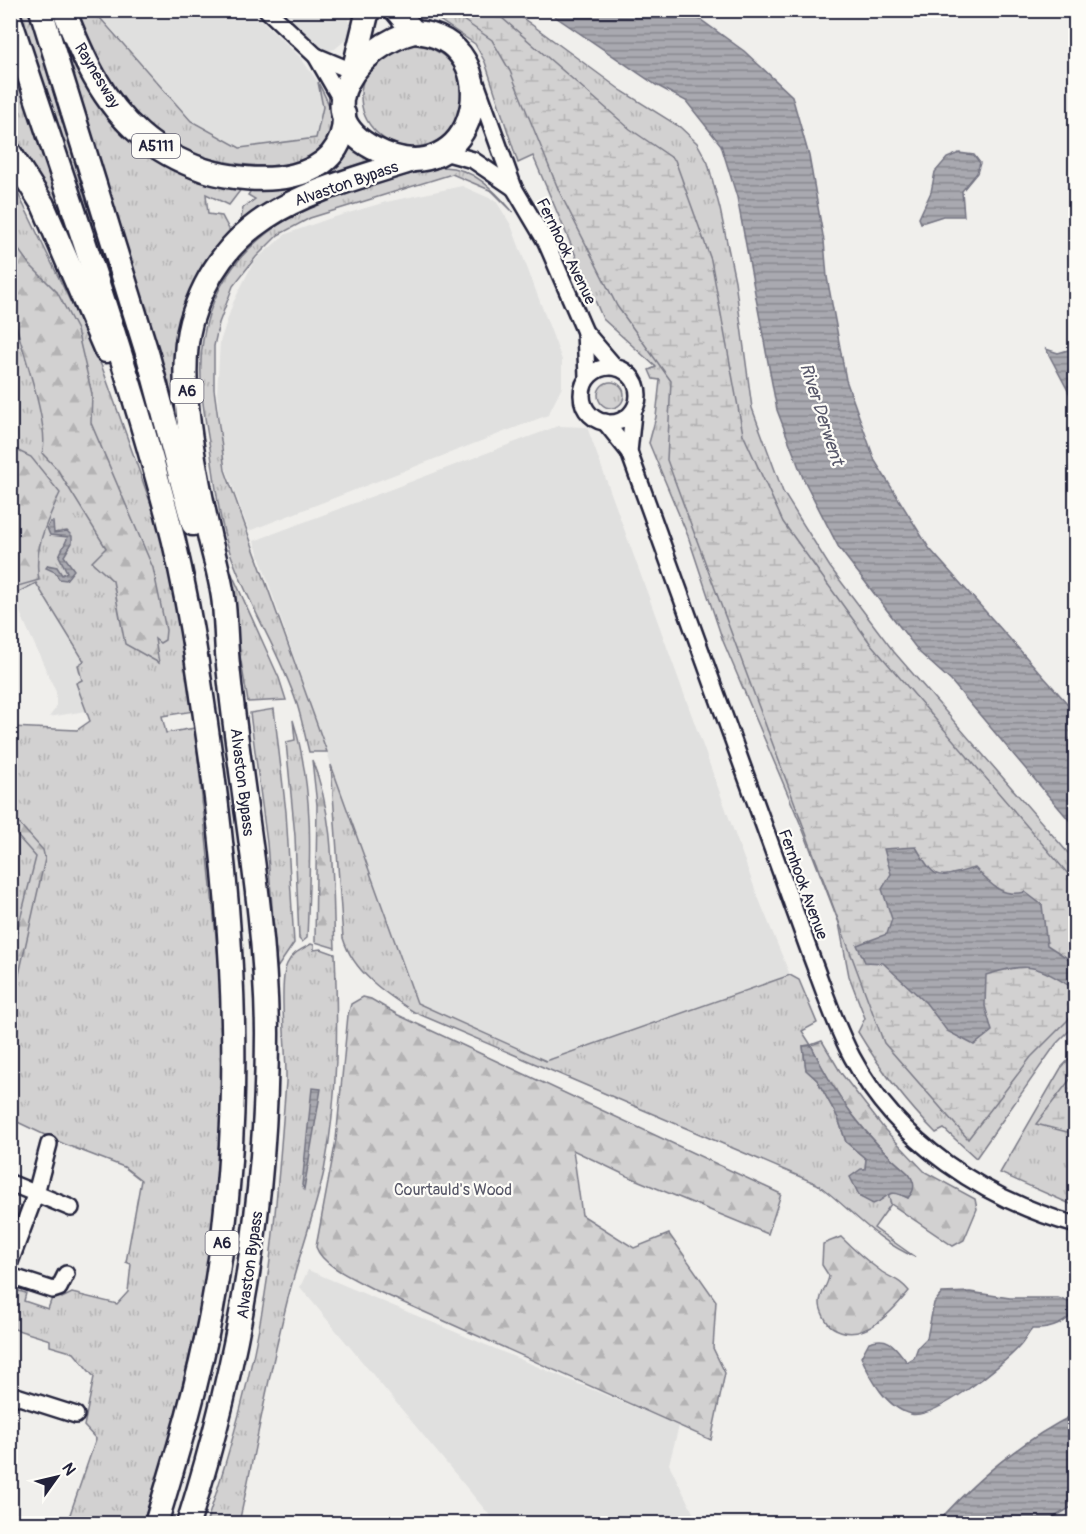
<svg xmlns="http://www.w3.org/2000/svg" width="1086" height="1534" font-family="Pangolin,sans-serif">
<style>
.built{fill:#e0e0df}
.grass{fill:url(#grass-tufts);stroke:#7a7a86;stroke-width:1.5}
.forest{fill:url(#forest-firs);stroke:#7a7a86;stroke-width:1.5}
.wetland{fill:url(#wetland-marsh);stroke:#7a7a86;stroke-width:1.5}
.water{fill:url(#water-rules);stroke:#737381;stroke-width:1.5}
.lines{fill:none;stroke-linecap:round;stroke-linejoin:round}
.minor-casing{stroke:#22223b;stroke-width:20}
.highway-casing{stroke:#22223b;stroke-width:27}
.minor{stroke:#fdfcf7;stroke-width:15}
.highway{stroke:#fdfcf7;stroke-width:22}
.labels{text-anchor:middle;stroke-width:4.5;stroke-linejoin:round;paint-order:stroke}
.shield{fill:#fdfcf7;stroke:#646373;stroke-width:1.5}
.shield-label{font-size:15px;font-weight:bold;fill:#22223b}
.street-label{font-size:16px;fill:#22223b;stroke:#fdfcf7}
.park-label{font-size:16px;fill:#575768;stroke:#fdfcf7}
.water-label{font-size:18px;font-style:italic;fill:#58586a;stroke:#fdfcf7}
</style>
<defs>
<pattern id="grass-tufts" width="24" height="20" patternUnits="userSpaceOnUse" patternTransform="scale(1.5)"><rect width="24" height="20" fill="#d2d1d1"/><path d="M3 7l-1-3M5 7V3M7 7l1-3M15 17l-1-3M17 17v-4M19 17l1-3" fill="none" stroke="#b4b3b4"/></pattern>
<pattern id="forest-firs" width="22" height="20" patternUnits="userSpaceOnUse" patternTransform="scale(1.5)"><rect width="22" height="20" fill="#d2d1d1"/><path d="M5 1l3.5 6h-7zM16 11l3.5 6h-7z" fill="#b4b3b4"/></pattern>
<pattern id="wetland-marsh" width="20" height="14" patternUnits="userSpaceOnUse" patternTransform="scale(1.5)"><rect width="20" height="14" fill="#d2d1d1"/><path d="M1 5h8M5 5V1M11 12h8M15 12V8" fill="none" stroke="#b4b3b4"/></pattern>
<pattern id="water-rules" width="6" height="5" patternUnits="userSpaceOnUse" patternTransform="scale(1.5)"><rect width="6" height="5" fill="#a9a9b0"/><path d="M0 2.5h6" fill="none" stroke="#898990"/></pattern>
</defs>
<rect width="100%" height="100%" fill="#f0efec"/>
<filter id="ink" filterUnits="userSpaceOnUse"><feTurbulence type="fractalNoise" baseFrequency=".0167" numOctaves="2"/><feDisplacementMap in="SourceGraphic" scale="12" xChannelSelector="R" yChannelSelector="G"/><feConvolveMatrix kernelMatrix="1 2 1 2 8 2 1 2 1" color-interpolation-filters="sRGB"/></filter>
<g filter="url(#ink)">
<!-- built -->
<g class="built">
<polygon points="96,11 252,11 300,57 318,82 323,107 316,138 240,148 191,121"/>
<polygon points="275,11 348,11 351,35 335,49 327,51"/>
<polygon points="462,186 496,201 511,225 562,360 562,387 548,415 249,531 222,457 217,393 220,342 233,303 254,261 286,234 328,219 386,202"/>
<polygon points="558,426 587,427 756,892 790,975 546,1061 416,1003 365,863 254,541"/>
<polygon points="36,583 85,660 78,665 82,681 76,683 86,711 49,717 56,708 56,692 12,595"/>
<polygon points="308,1270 679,1426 669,1464 698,1523 496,1523 300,1287"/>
<polygon points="1075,1505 1075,1523 1044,1524 1065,1509"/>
</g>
<!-- grass -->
<g class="grass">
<polygon points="18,11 29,11 110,280 27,40"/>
<path d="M77 11H94L191 121 240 148 316 138 323 107 318 82C323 93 332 107 332 120 335 183 231 167 195 154 177 147 160 135 145 122 112 94 92 51 77 11Z"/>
<path d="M426 11H513L622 91 680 127 697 143 708 163 720 209 735 281 752 408 783 492 830 567 894 652 1075 861V1025L1056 1044 976 1158 944 1129 936 1133C905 1102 881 1070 858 1032L865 1018 849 976 839 923 803 830 723 641 688 536 649 443 656 417 660 380 653 379 649 370 656 367 603 319 533 156 518 163 485 62 475 44Z"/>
<polygon points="65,41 76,68 103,109 207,182 242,188 229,205 206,194 208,214 222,216 232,235 200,279 191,471 61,43"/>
<circle cx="412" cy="96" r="51"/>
<polygon points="10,50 97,307 11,145"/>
<path d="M352 146 377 159C326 174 282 192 240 224L243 208 255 199 248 195 253 187 333 167 342 161Z"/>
<path d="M443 167C473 167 495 191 513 212L492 191 452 174 310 218 278 235 256 257 233 286 219 323 214 346V389L225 470 327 752H309C305 736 302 720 297 704 281 655 252 611 234 563 219 527 216 486 210 448 204 413 197 375 203 340 222 220 342 188 443 167Z"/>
<polygon points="10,177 102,367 157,521 174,592 194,711 162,716 166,733 195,728 226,1036 226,1091 209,1274 170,1436 143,1523 67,1523 96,1439 84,1426 94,1377 74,1353 50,1346 50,1340 11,1328 11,1289 26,1293 24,1301 48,1309 53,1295 62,1298 72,1293 117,1304 128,1292 131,1264 126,1262 141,1180 124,1167 64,1144 11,1119 11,727 77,730 90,721 76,683 82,680 78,665 84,661 36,583 11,596"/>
<circle cx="611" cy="395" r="13"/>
<polygon points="222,552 279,678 286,700 248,702"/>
<polygon points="274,709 286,812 294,943 277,968 267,843 250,713"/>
<path d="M293 720C315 792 310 863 307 938L302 942 299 939 295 836 286 742 295 740Z"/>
<path d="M331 765 417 1003 546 1061 790 975 799 980 817 1023 802 1031 811 1045 803 1046 806 1070 817 1080 838 1118 846 1142 866 1159 865 1169 851 1177 860 1197 878 1202 888 1193 891 1204 874 1228 915 1257C876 1241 850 1208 817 1184L414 1012C386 994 353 972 343 938Z"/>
<path d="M311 944 314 945V950L321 949 335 954C338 1026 338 1099 324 1171 314 1217 297 1260 286 1306 268 1378 255 1451 239 1523L206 1524C234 1441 257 1354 269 1268 277 1206 281 1144 286 1082 287 1056 278 983 287 964 293 952 301 950 311 944Z"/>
<polygon points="1075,1053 1075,1206 1000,1173 1061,1068"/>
</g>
<!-- forest -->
<g class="forest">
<path d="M10 238 29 264 57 292 77 330 92 394 91 423 153 568 166 630 165 640 160 643 155 639 159 663 125 644 113 581 92 562 106 548 57 469 42 453C51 429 23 353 16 325L11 316Z"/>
<path d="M10 447 31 457 60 493C47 521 33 549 39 580L18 586 11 577Z"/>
<path d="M312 760C336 819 332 885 335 948L315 942 317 805Z"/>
<polygon points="16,820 43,850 45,859 11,1010 11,955 36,857 12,830 11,822"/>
<path d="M363 997 371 999 398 1015 781 1194 768 1234 627 1176 573 1150 582 1215 634 1248 669 1234 716 1301 713 1348 725 1373 711 1440 375 1290C357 1280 323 1267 316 1247L336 1140 348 1015 351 1004Z"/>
<path d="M822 1041 841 1073 885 1130 925 1172 975 1199 977 1209 964 1240 953 1246 891 1204 888 1193 894 1192 908 1198 909 1174C865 1137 835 1096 811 1045Z"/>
<path d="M841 1237C854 1250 867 1261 882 1272 894 1280 899 1279 909 1291 891 1313 862 1346 832 1327 826 1323 820 1310 820 1303 820 1293 828 1285 829 1276L822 1265 823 1244Z"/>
</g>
<!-- wetland -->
<g class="wetland">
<polygon points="450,11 494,11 630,129 675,160 711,260 743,434 783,522 870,643 1075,882 1075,1013 1031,1057 968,1139 884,1043 667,460 671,381 617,306 559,191 510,71 492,40"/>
<polygon points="1075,1073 1075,1134 1036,1124"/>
</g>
<!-- water -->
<g class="water">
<polygon points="547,11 679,11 701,20 744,51 792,96 809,156 824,241 827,277 846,380 875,461 929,548 1075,712 1075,827 951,681 920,653 839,548 803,478 777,410 737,197 721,145 686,101 656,85"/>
<polygon points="959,153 974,155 980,163 977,173 962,191 964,216 943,216 921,223 919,218 931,192 935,172 947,158"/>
<polygon points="1075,348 1075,404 1046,349 1058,353"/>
<polygon points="50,522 53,522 54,533 67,531 72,536 72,543 64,556 74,570 66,580 59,579 55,572 46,568 48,565 57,567 62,575 67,572 59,556 68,537 50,535 47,528"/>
<path d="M916 847C937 883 936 878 975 868 990 884 1002 898 1025 892L1042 905 1047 945 1075 963V989C1036 966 1032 961 986 975L985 1006 992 1031 974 1045 947 1031 926 1003 883 963 865 962 857 945 887 934 892 919 882 889 891 874 884 849Z"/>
<path d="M811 1045C835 1096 865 1137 909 1174 915 1183 916 1189 908 1198 885 1187 891 1198 873 1204L860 1197 850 1177 861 1169H865L866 1159 846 1142 838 1118 817 1080 806 1070 803 1046Z"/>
<polygon points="312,1088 321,1089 304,1189 302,1185"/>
<path d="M970 1292 1010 1298H1058L1074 1304 1075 1311C1064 1325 1050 1330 1032 1329 1027 1335 1024 1342 1019 1347 1003 1365 934 1420 911 1414 886 1408 871 1379 861 1357L869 1342C890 1335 895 1347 907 1362L914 1358 918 1347 927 1338 934 1303 942 1293Z"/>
<path d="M1075 1414V1505L1044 1523H937C977 1478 1021 1441 1075 1414Z"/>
</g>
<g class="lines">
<defs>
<g id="minor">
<polyline points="267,10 316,56 343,103"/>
<polyline points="316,56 352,71"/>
<polyline points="475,80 514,188 546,242 585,332 615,367"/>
<polyline points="444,152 473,160 514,188"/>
<polyline points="585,332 587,376"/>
<circle cx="610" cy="395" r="28"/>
<path d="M605 422 629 452 811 956C824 990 835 1025 852 1057 898 1143 984 1199 1076 1225"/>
<polyline points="629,452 633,413"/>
<polyline points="10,1183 71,1208"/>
<polyline points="10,1262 36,1193 49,1144"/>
<polyline points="10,1276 53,1290 59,1288 66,1274"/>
<polyline points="10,1394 76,1415"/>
</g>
<g id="highway">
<polyline points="41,10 148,356 193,524"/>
<path d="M64 10C82 56 102 102 140 134 158 150 181 162 204 170 253 186 347 187 344 114"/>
<polyline points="396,10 414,32"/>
<path d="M10 19C64 183 122 346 167 514 189 596 200 681 212 766 236 948 245 1131 211 1314 198 1385 177 1454 156 1524"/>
<path d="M414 32C513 37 479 205 373 148 305 112 361 45 414 32Z"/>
<polyline points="354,68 368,10"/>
<polyline points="10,153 43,205 106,351"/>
<path d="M188 1524C239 1362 267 1204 267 1033 266 910 240 788 228 665 226 645 226 625 224 605 222 583 215 560 210 539 197 479 175 380 191 322 224 209 314 192 410 161"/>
</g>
</defs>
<!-- minor casing -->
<use href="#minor" class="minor-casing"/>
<!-- highway casing -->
<use href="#highway" class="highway-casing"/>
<!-- minor -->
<use href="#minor" class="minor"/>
<!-- highway -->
<use href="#highway" class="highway"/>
</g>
</g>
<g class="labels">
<!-- shield labels -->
<g class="shield">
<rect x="132" y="134" width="48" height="24" rx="4.5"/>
<rect x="170.5" y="379" width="33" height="24" rx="4.5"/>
<rect x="205.5" y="1231" width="33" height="24" rx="4.5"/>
</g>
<g class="shield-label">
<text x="156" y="151">A5111</text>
<text x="187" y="396">A6</text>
<text x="222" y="1248">A6</text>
</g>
<!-- street labels -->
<g class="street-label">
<text transform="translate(98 75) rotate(59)" y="6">Raynesway</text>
<text transform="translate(346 183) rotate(-19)" y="6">Alvaston Bypass</text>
<text transform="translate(567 251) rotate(64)" y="6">Fernhook Avenue</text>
<text transform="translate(243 782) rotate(83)" y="6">Alvaston Bypass</text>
<text transform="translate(804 884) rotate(70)" y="6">Fernhook Avenue</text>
<text transform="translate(249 1265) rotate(-82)" y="6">Alvaston Bypass</text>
</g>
<!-- park labels -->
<g class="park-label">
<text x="453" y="1195">Courtauld's Wood</text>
</g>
<!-- water labels -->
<g class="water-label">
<text transform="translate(822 414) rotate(72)" y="6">River Derwent</text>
</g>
</g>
<!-- margin -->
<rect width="1086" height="1534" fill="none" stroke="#fdfcf7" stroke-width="36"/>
<rect x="18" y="18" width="1050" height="1498" fill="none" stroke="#22223b" stroke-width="2" filter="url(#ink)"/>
<!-- north arrow -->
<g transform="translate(57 1477) rotate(56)" stroke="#fdfcf7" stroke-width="4.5" paint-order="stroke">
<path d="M0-4.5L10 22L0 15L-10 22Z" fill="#22223b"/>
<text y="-9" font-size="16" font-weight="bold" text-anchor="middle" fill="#22223b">N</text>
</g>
</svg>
